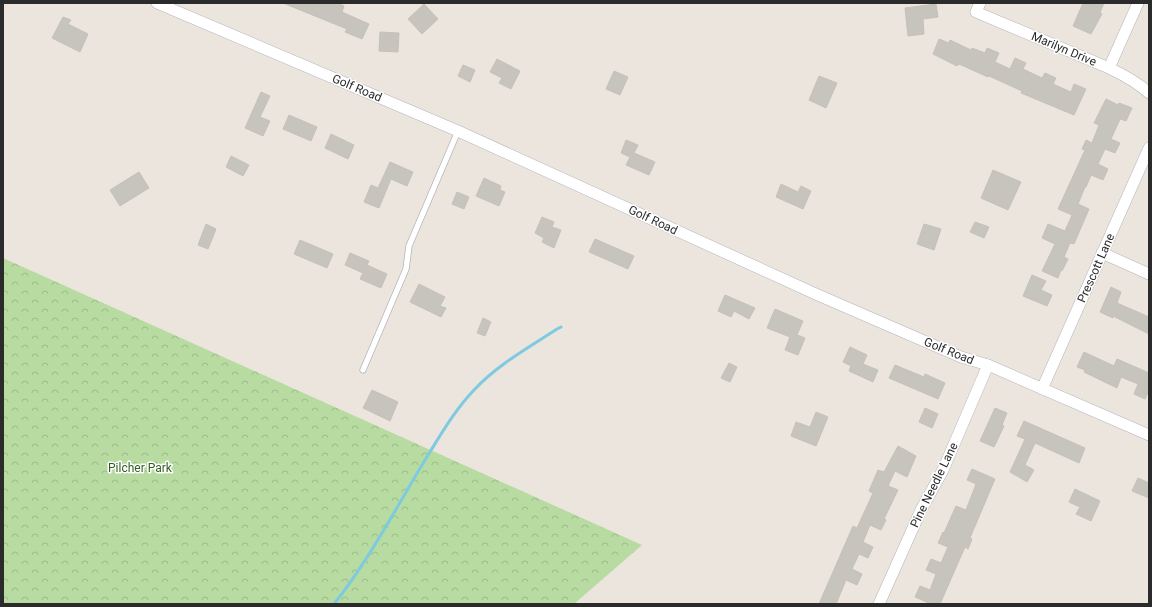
<svg xmlns="http://www.w3.org/2000/svg" width="1152" height="607" font-family="Roboto,sans-serif">
<style>
.park{fill:url(#park-crowns)}
.lines{fill:none;stroke-linecap:round;stroke-linejoin:round}
.stream{stroke:#7dcae1;stroke-width:3}
.building{fill:#c7c3bd;stroke:#c6c1b8}
.lane-casing{stroke:#b2b5bd;stroke-width:7}
.street-casing{stroke:#b2b5bd;stroke-width:12}
.lane{stroke:#fff;stroke-width:5.5}
.street{stroke:#fff;stroke-width:11}
.labels{text-anchor:middle;stroke-width:3;stroke-linejoin:round;paint-order:stroke}
.street-label{font-size:12px;fill:#2b2b2b;stroke:#fff}
.park-label{font-size:12px;fill:#316022;stroke:#fff}
</style>
<defs>
<pattern id="park-crowns" width="20" height="18" patternUnits="userSpaceOnUse"><rect width="20" height="18" fill="#b7dba1"/><path d="M2 6a3 3 0 1 1 6 0M12 15a3 3 0 1 1 6 0" fill="none" stroke="#9ebc8b"/></pattern>
</defs>
<rect width="100%" height="100%" fill="#ebe5de"/>
<!-- park -->
<polygon class="park" points="3,258 642,545 574,604 3,604"/>
<g class="lines">
<!-- stream -->
<path class="stream" d="M334 604C369 560 396 508 425 460 440 436 454 411 474 390 497 365 528 348 557 329L561 327"/>
</g>
<!-- building -->
<g class="building">
<polygon points="283,3 338,3 344,6 342,12 369,24 362,39 345,32 347,29"/>
<polygon points="1083,3 1104,3 1100,13 1102,14 1091,34 1073,26"/>
<polygon points="424,4 438,19 422,34 408,19"/>
<polygon points="936,4 938,17 923,19 924,34 908,36 905,8"/>
<polygon points="63,17 71,20 68,24 88,34 80,52 52,38"/>
<polygon points="380,32 399,33 398,52 379,51"/>
<polygon points="939,39 949,43 950,40 971,50 972,48 985,53 987,48 999,53 995,62 1010,69 1015,58 1026,63 1023,69 1042,78 1045,73 1056,78 1053,84 1071,92 1074,84 1086,89 1074,115 1021,93 1022,91 989,76 988,77 959,64 957,66 933,54"/>
<polygon points="497,59 520,71 511,89 499,83 502,78 490,72"/>
<polygon points="463,65 475,70 470,82 458,76"/>
<polygon points="614,71 628,77 620,95 606,89"/>
<polygon points="819,76 837,83 826,108 809,100"/>
<polygon points="261,92 270,96 260,117 270,121 263,136 245,128"/>
<polygon points="1106,99 1118,105 1119,103 1132,108 1126,121 1120,119 1111,139 1120,143 1115,153 1105,149 1098,164 1108,169 1103,180 1091,175 1086,187 1085,187 1078,204 1089,209 1074,244 1070,243 1064,257 1068,259 1062,271 1061,270 1058,278 1042,271 1055,244 1042,238 1048,224 1065,231 1072,215 1058,209 1085,150 1082,149 1086,140 1092,143 1099,125 1094,123"/>
<polygon points="289,115 317,127 311,141 283,129"/>
<polygon points="331,134 354,145 348,159 325,148"/>
<polygon points="626,140 638,145 634,153 655,162 649,175 626,165 630,157 621,153"/>
<polygon points="231,156 249,165 243,176 226,167"/>
<polygon points="390,162 413,172 407,186 391,179 379,208 364,202 371,185 378,188"/>
<polygon points="993,170 1021,182 1008,210 981,198"/>
<polygon points="139,172 149,188 120,206 110,190"/>
<polygon points="484,178 501,186 500,190 505,192 499,206 476,196"/>
<polygon points="781,184 798,192 801,186 811,191 803,209 776,197"/>
<polygon points="457,192 469,197 464,209 452,204"/>
<polygon points="542,217 554,222 552,227 561,230 554,248 542,242 544,238 535,233"/>
<polygon points="975,222 989,227 984,238 970,232"/>
<polygon points="206,224 216,229 208,249 198,245"/>
<polygon points="924,224 941,229 934,250 917,244"/>
<polygon points="595,239 634,256 628,269 589,252"/>
<polygon points="300,240 333,254 327,268 294,254"/>
<polygon points="350,253 369,261 367,265 387,274 381,288 360,279 363,273 345,265"/>
<polygon points="1032,275 1046,281 1041,290 1052,295 1047,306 1023,296"/>
<polygon points="419,284 445,297 440,306 446,308 441,317 410,302"/>
<polygon points="1111,287 1121,292 1117,303 1149,317 1149,334 1113,316 1113,318 1100,312"/>
<polygon points="725,295 755,308 749,319 734,311 731,317 718,311"/>
<polygon points="775,309 803,321 797,335 805,338 798,355 785,350 790,337 767,328"/>
<polygon points="483,318 491,322 485,336 477,333"/>
<polygon points="850,347 867,355 863,364 878,370 873,382 849,371 851,366 843,362"/>
<polygon points="1084,352 1114,366 1117,359 1149,373 1149,390 1145,399 1134,394 1138,384 1121,377 1117,388 1084,372 1085,370 1077,367"/>
<polygon points="729,363 737,367 730,382 721,378"/>
<polygon points="895,365 924,377 925,374 945,383 938,399 889,378"/>
<polygon points="372,390 398,402 390,421 363,408"/>
<polygon points="925,408 938,414 932,428 919,422"/>
<polygon points="995,408 1007,413 1002,425 1004,426 994,447 980,441"/>
<polygon points="816,412 828,417 816,446 791,436 796,422 810,427"/>
<polygon points="1024,421 1085,448 1079,463 1035,443 1025,465 1034,470 1027,482 1010,472 1025,439 1017,436"/>
<polygon points="898,446 916,456 907,477 895,471 888,486 898,490 884,519 886,520 881,530 870,525 863,542 873,547 868,558 859,554 852,569 862,574 857,585 846,580 836,604 819,604 853,526 857,528 873,493 869,491 878,470 884,472"/>
<polygon points="972,469 995,479 970,538 972,539 968,549 965,547 940,604 931,604 915,597 920,586 930,590 936,574 926,570 931,559 941,563 948,547 938,543 943,532 944,533 956,506 966,510 976,484 967,480"/>
<polygon points="1138,478 1149,483 1149,498 1132,491"/>
<polygon points="1075,489 1100,501 1091,521 1076,514 1080,507 1069,502"/>
</g>
<g class="lines">
<defs>
<polyline id="lane" points="363,370 406,269 409,246 458,131"/>
<g id="street">
<polyline points="157,3 458,131 818,295 961,357 988,365 1149,435"/>
<path d="M980 3 976 12 1109 68C1124 75 1137 82 1149 93"/>
<polyline points="1109,68 1138,3"/>
<polyline points="1102,253 1149,274"/>
<polyline points="1042,389 1149,148"/>
<polyline points="879,604 921,510 943,470 988,365"/>
</g>
</defs>
<!-- lane casing -->
<use href="#lane" class="lane-casing"/>
<!-- street casing -->
<use href="#street" class="street-casing"/>
<!-- lane -->
<use href="#lane" class="lane"/>
<!-- street -->
<use href="#street" class="street"/>
</g>
<g class="labels">
<!-- street labels -->
<g class="street-label">
<text transform="translate(1064 49) rotate(23)" y="4">Marilyn Drive</text>
<text transform="translate(357 88) rotate(23)" y="4">Golf Road</text>
<text transform="translate(653 220) rotate(25)" y="4">Golf Road</text>
<text transform="translate(1096 268) rotate(-66)" y="4">Prescott Lane</text>
<text transform="translate(949 351) rotate(22)" y="4">Golf Road</text>
<text transform="translate(934 485) rotate(-64)" y="4">Pine Needle Lane</text>
</g>
<!-- park labels -->
<g class="park-label">
<text x="140" y="472">Pilcher Park</text>
</g>
</g>
<!-- border -->
<rect width="1152" height="607" fill="none" stroke="#2b2b2b" stroke-width="8"/>
</svg>
